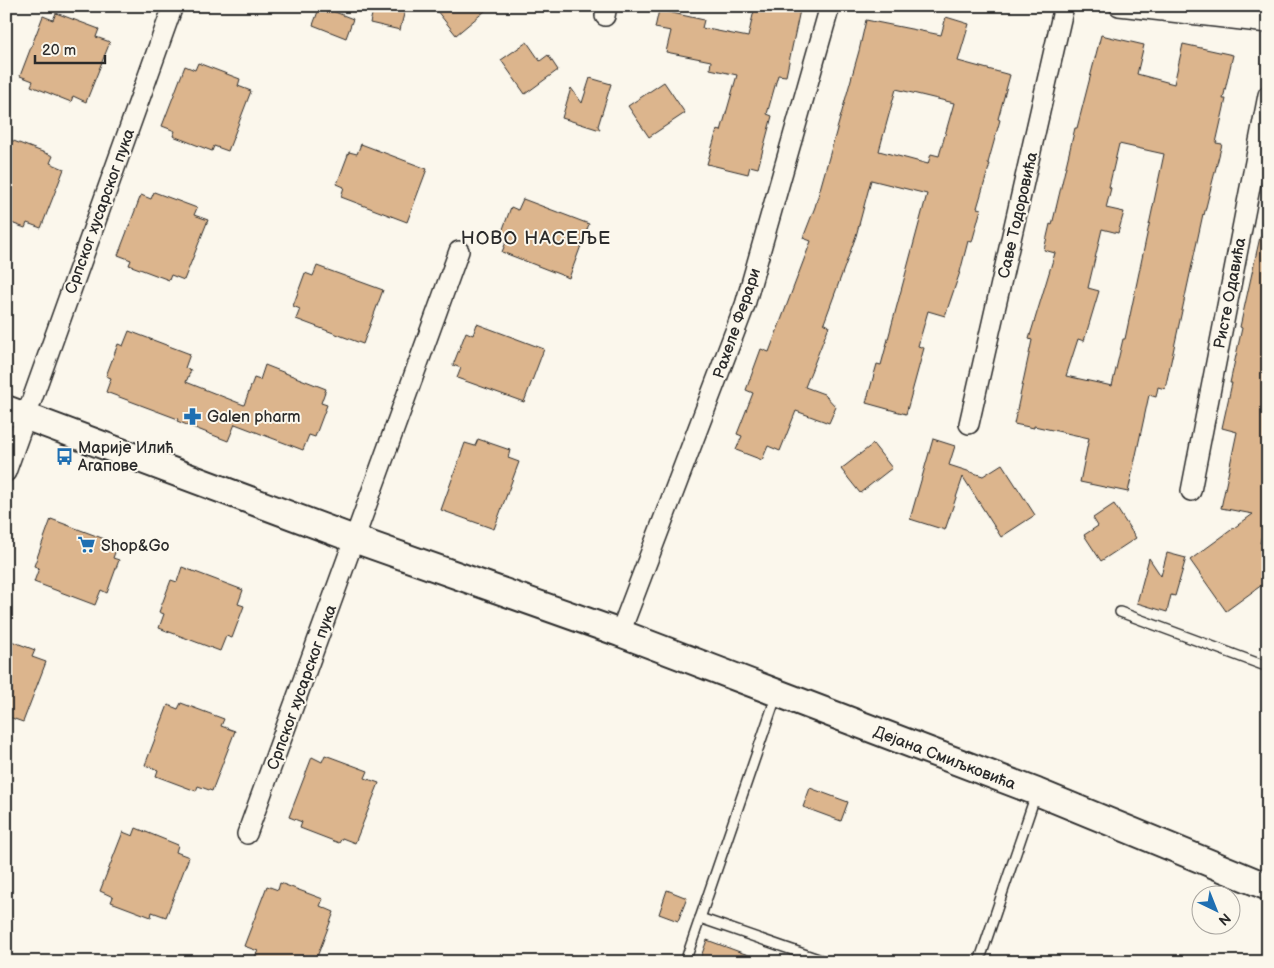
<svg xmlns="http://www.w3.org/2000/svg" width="1274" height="968" font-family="'Balsamiq Sans',sans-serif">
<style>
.building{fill:#dcb58d;stroke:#2b2b2b;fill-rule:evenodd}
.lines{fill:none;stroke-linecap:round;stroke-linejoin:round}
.lane-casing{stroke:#2b2b2b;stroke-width:12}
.street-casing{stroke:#2b2b2b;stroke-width:22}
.secondary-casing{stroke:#2b2b2b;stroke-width:30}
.lane{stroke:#fbf7ec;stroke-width:9}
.street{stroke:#fbf7ec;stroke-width:19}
.secondary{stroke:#fbf7ec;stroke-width:26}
.labels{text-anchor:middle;stroke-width:4;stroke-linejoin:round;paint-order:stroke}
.street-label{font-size:16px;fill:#2b2b2b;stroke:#fbf7ec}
.poi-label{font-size:16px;fill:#2b2b2b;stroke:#fbf7ec;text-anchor:start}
.quarter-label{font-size:19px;letter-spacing:1px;fill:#2b2b2b;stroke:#fbf7ec}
</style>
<rect width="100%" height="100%" fill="#fbf7ec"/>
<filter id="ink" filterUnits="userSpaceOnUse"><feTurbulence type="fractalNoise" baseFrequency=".02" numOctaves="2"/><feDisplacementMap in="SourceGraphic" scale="10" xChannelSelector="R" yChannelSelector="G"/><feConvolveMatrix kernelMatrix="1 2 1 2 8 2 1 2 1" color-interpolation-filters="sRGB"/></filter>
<g filter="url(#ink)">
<!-- building -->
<g class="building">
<polygon points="320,6 353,19 346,38 313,25"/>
<polygon points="374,6 406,6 400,30 370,23"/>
<polygon points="433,6 491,6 456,35"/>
<polygon points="755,6 794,6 793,9 800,10 786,76 778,75 767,114 772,116 758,168 750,166 748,174 707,164 717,130 721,131 737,75 710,69 711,61 666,52 671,31 655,28 659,10 704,20 702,28 748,37"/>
<polygon points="56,13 99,29 96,37 110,42 86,102 73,96 71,102 31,86 33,81 20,76 43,16 53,20"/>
<path d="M946 17 969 24 958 61 1010 75 998 119 1000 120 988 163 990 164 977 208 981 209 972 242 968 241 960 272 945 316 928 311 918 346 924 348 906 414 866 403 877 364 881 365 927 194 871 180 856 236 824 323 829 326 805 387 824 394 836 407 829 423 796 411 780 451 768 446 762 460 736 450 742 436 737 434 753 393 746 390 761 349 769 352 811 241 803 238 815 207 859 51 866 20 941 35ZM896 89 954 103 939 156 931 154 928 164 879 151Z"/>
<path d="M1101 35 1144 45 1137 74 1174 84 1183 44 1233 55 1223 99H1226L1216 143 1222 144 1204 215 1203 214 1165 389 1158 387 1156 397 1149 395 1128 492 1080 482 1089 438 1034 426V428L1014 424 1032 340 1029 339 1055 253 1044 250 1050 224 1052 225 1075 128H1077ZM1119 144 1164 154 1125 339H1123L1112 386 1066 376 1078 339 1084 341 1099 291 1088 288 1102 229 1118 233 1124 212 1106 208 1111 188 1109 187Z"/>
<polygon points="527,42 540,61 548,55 558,70 525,94 501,60"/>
<polygon points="198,63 240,79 238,86 251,91 228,151 214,146 212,151 173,136 175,131 162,126 185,66 195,70"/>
<polygon points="590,78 611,84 598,126 600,130 562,118 571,88 582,103"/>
<polygon points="664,82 685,113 649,137 628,106"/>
<polygon points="11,140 53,156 50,163 64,169 41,228 27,223 25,228 6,221 6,151"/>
<polygon points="361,144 427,169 407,222 341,197 344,187 337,184 349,152 357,154"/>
<polygon points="154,192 197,208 194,215 208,220 184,280 171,275 169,280 129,265 131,260 118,255 141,195 151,199"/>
<polygon points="523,199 589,224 569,278 502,252 506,242 499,240 511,207 518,210"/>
<polygon points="1260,237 1268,238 1268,518 1266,517 1260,543 1268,545 1268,576 1266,582 1226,611 1190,560 1253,514 1221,508 1237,432 1222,428 1232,383 1230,383 1242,328 1240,327"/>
<polygon points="317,266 383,290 363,344 296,319 300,309 293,306 305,273 313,276"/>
<polygon points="477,324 544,349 524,402 457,378 461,368 453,365 466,332 473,335"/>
<polygon points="129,331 190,354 185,368 191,370 186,382 244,405 254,378 260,380 265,365 326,389 321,403 327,405 315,437 309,435 303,450 235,424 228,441 177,421 178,419 106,392 111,378 106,376 118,344 123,346"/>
<polygon points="478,439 510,450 508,458 519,462 494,529 441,510 465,443 475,446"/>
<polygon points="933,439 955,446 949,465 983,476 1002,464 1035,515 1001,537 963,477 945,530 910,519"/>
<polygon points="873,444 892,468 860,493 841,469"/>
<polygon points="1114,504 1136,538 1101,561 1084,535 1098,526 1093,518"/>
<polygon points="51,519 118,544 113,558 119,560 107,593 101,590 95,605 34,582 39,568 34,566"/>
<polygon points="1167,553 1186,558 1175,596 1171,595 1167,612 1137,603 1149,558 1161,576"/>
<polygon points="182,567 243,590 238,604 244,606 232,638 226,636 220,651 159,628 164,614 159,612 171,580 177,582"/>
<polygon points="6,639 35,650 32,657 46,662 23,722 6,716"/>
<polygon points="181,703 224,719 221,726 235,731 212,791 198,786 196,791 156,776 158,770 145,765 168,705 178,709"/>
<polygon points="325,755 368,771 365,778 379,783 355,843 342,838 339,843 300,828 302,822 289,817 312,757 322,762"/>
<polygon points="810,788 848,802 841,821 803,807"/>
<polygon points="136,828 178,845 176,852 189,857 166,917 152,912 151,917 111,902 113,897 100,891 123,832 133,836"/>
<polygon points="280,883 323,899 320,906 334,912 315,962 270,962 255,956 258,951 244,946 267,886 278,890"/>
<polygon points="667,890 687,898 678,921 659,914"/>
<polygon points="707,940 759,959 759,962 699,962"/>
</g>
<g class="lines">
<defs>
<g id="lane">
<polyline points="1120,612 1268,667"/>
<polyline points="700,918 827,962"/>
<polyline points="685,962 777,694"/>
<polyline points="979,962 1036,794"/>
</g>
<g id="street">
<polyline points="1119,6 1268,23"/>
<polyline points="605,16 607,6"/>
<polyline points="969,424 1064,6"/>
<polyline points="6,472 173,6"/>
<polyline points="1191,491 1268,95"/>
<polyline points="620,633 745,305 830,6"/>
<polyline points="247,834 459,251"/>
</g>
<polyline id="secondary" points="6,409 354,539 620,633 1037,792 1268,887"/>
</defs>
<!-- lane casing -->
<use href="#lane" class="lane-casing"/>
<!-- street casing -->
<use href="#street" class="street-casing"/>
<!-- secondary casing -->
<use href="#secondary" class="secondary-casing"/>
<!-- lane -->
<use href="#lane" class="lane"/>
<!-- street -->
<use href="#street" class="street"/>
<!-- secondary -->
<use href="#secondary" class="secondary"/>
</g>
</g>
<!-- icons -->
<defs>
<symbol id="pharmacy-bare" viewBox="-9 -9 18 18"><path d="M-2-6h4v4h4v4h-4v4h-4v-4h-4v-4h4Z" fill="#1f6fb2" stroke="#fbf7ec" stroke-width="2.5" paint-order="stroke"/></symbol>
<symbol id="bus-bare" viewBox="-9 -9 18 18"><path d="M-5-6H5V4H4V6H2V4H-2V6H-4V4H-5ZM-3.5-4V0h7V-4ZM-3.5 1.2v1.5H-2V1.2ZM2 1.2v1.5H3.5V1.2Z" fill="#1f6fb2" stroke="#fbf7ec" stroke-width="2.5" paint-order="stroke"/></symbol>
<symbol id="supermarket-bare" viewBox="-9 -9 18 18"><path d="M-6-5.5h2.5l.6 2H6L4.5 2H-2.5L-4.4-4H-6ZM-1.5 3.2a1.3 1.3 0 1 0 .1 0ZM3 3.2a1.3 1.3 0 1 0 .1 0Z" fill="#1f6fb2" stroke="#fbf7ec" stroke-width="2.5" paint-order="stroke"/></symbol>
</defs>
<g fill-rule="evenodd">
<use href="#pharmacy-bare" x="180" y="404" width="25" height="25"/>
<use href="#bus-bare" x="52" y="444" width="25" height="25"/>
<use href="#supermarket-bare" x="74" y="532" width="25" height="25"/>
</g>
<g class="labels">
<!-- street labels -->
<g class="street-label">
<text transform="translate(99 211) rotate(-70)" y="6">Српског хусарског пука</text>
<text transform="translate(1017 215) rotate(-77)" y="6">Саве Тодоровића</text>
<text transform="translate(1229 293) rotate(-79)" y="6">Ристе Одавића</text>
<text transform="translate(736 323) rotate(-71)" y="6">Рахеле Ферари</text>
<text transform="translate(301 687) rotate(-70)" y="6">Српског хусарског пука</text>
<text transform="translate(945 757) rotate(21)" y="6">Дејана Смиљковића</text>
</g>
<!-- poi labels -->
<g class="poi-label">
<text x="207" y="422">Galen pharm</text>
<text x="78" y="453">Марије Илић<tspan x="78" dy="18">Агапове</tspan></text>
<text x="101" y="551">Shop&amp;Go</text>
</g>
<!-- quarter labels -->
<g class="quarter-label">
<text x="536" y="244">НОВО НАСЕЉЕ</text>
</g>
</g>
<!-- margin -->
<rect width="1274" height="968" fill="none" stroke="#fbf7ec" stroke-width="25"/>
<rect x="12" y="12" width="1249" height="943" fill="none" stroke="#2b2b2b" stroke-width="2" filter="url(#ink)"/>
<!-- north arrow -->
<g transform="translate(1216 910) rotate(137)"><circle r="24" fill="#fbf7ec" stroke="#a8a59f"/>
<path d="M0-4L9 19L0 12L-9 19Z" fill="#1f6fb2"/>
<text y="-8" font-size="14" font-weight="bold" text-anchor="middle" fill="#2b2b2b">N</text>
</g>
<!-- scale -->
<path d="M35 55v8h70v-8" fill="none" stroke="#2b2b2b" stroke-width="2.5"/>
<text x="42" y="55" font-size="15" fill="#2b2b2b" stroke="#fbf7ec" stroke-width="4" paint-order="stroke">20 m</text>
</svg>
